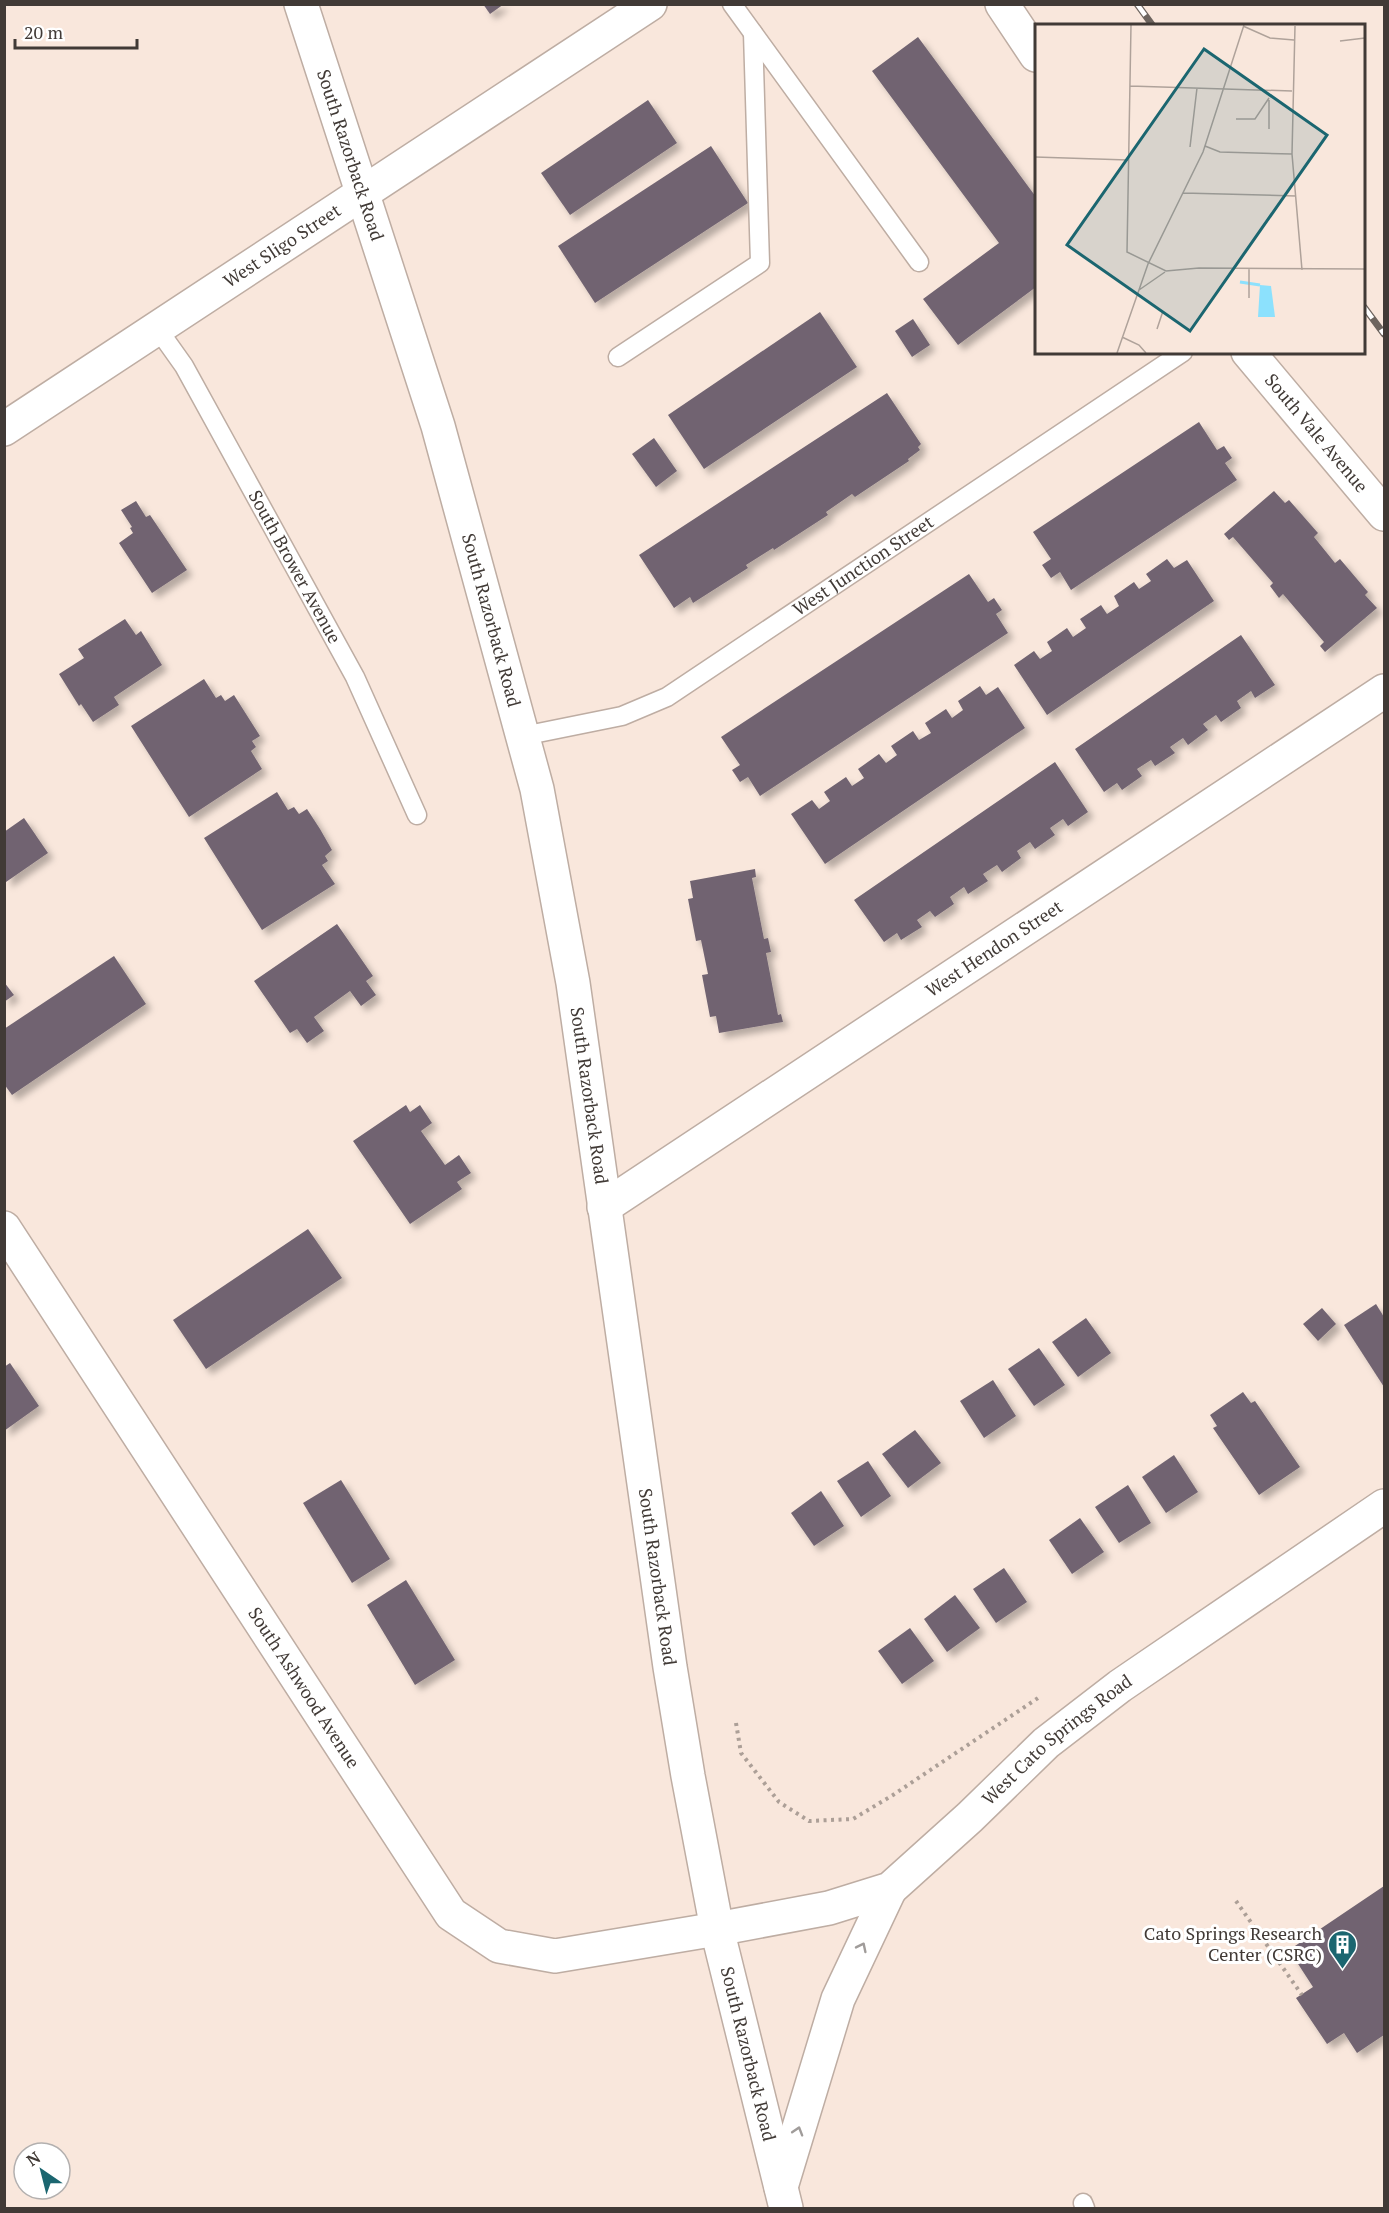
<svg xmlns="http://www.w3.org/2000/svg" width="1389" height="2213" font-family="'PT Serif',serif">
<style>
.building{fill:#716471;filter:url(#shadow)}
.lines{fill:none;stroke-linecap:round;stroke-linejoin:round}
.service-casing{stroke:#beada3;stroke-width:21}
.minor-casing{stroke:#beada3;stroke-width:36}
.tertiary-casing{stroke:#beada3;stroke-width:36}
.secondary-casing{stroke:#beada3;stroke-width:36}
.path{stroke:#ac9f97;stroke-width:4;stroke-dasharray:3 4.5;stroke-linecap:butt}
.service{stroke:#fff;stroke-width:18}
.minor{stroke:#fff;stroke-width:33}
.tertiary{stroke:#fff;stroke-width:33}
.secondary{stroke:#fff;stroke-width:33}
.rail-casing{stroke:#6d645e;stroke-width:7}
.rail{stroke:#fff;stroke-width:4.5;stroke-dasharray:14;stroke-linecap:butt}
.oneway{stroke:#a09c9a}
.labels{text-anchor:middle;stroke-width:6;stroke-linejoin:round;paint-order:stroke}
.street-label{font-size:18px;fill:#413a36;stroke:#fff}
.poi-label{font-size:18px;fill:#413a36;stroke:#fff;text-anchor:end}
.inset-river{fill:none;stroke:#8ce1fd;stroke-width:3}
.inset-road{fill:none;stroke:#afa29a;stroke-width:1.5}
.view{fill:#1b6670;fill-opacity:0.15;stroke:#1b6670;stroke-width:3}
.inset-edge{fill:none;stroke:#413a36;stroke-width:3}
</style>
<defs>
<filter id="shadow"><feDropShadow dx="5.5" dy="5.5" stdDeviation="3" flood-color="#0004"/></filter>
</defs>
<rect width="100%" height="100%" fill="#f9e7dc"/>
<!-- building -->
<g class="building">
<polygon points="483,4 504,4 490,14"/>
<polygon points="918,37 1036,197 1036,287 958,345 923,299 999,243 872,71"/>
<polygon points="648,100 677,143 570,215 541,173"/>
<polygon points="711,146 748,203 595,303 558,246"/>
<polygon points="820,312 857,367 704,469 668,415"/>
<polygon points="913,319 930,345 912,357 895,331"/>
<polygon points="887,393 921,444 918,447 920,450 908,459 909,461 855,497 852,494 826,512 828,515 774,550 773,548 746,565 748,568 693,603 690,597 674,608 639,555"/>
<polygon points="1199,422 1217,450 1224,446 1232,458 1225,463 1237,480 1071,590 1060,572 1051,578 1042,565 1051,559 1033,532"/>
<polygon points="654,438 677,471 656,487 632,454"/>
<polygon points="1274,491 1285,503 1289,500 1318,533 1314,537 1335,563 1340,559 1368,592 1365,595 1377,608 1325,652 1320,646 1324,642 1283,594 1279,598 1270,586 1273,583 1233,537 1229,540 1224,534"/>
<polygon points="136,501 146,517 150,515 187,570 152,593 119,543 133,533 130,528 132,527 121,510"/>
<polygon points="1167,559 1174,568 1187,560 1214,601 1047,715 1014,665 1034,651 1040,659 1052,651 1047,642 1067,628 1073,637 1086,628 1080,619 1101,605 1107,614 1119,606 1114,596 1134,582 1139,589 1151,581 1146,574"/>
<polygon points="969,574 988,602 994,598 1002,610 996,614 1008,633 760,796 748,777 740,782 732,770 740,765 721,737"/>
<polygon points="125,619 136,635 141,631 162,665 114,697 119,705 93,722 81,704 79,706 59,674 84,658 78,649"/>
<polygon points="1241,635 1275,685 1255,698 1251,691 1237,701 1241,708 1221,722 1216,715 1203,724 1208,730 1188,745 1183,738 1170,747 1175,753 1155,766 1151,760 1137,769 1142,776 1122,790 1117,783 1104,792 1075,749"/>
<polygon points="204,679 216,698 221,695 225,701 234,695 260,736 252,741 256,747 251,751 262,769 189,817 131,726"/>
<polygon points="980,686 986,695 998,687 1025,728 825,864 791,814 812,800 819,809 830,801 824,792 846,777 852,786 864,778 858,769 879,754 886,763 897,755 891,746 913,731 919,740 931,733 925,723 946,709 952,718 963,710 958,701"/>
<polygon points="1055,762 1088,812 1068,826 1063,819 1050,828 1055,835 1035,849 1030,842 1017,851 1021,858 1002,872 997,865 983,874 988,881 968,894 964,887 950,897 954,904 935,917 930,911 917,920 922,927 901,940 897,933 884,942 854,900"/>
<polygon points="277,792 288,810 294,807 299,814 307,809 320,829 332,850 325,856 328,861 322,865 335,884 262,930 204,838"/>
<polygon points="24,818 48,853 6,882 4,832"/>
<polygon points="755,869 756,877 752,878 764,939 768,938 771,952 766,953 778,1015 781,1014 783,1022 719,1033 716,1016 710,1017 702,975 708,974 701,940 696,941 688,899 693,898 690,881"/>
<polygon points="337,924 373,976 366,981 376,995 361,1006 350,991 314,1017 324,1031 307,1043 297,1029 290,1033 254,981"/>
<polygon points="114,956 146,1004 12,1095 4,1084 4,1029"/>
<polygon points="4,982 14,995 4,1002"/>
<polygon points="406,1105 410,1112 420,1105 432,1123 421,1131 445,1165 459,1155 471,1173 457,1182 462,1189 410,1224 353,1141"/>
<polygon points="308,1229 342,1278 206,1369 173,1320"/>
<polygon points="1376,1304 1384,1317 1384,1387 1344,1325"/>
<polygon points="1322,1308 1336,1324 1318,1341 1303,1324"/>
<polygon points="1086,1318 1111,1353 1078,1377 1052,1342"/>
<polygon points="1039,1348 1065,1385 1034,1406 1008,1369"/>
<polygon points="10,1363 39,1406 4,1431 4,1367"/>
<polygon points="993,1380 1016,1416 984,1438 960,1401"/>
<polygon points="1243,1392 1251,1403 1255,1401 1300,1467 1259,1495 1213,1428 1217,1426 1210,1415"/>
<polygon points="915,1430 941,1463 908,1488 882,1454"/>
<polygon points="1174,1455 1198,1492 1166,1513 1142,1477"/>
<polygon points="868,1461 891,1496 861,1517 837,1481"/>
<polygon points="341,1480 390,1559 352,1583 303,1503"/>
<polygon points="1128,1485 1151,1523 1119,1543 1095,1507"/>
<polygon points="821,1491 844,1526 814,1546 791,1513"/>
<polygon points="1080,1518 1104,1552 1072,1574 1049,1540"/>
<polygon points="1004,1568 1027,1602 996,1623 973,1589"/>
<polygon points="406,1580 455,1660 415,1685 367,1605"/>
<polygon points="955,1595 980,1628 947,1652 924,1619"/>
<polygon points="910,1628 934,1661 902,1684 878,1651"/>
<polygon points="1384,1886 1384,2035 1357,2053 1344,2033 1327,2044 1296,1998 1313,1987 1289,1950"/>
</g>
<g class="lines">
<defs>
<g id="service">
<polyline points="732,4 919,262"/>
<path id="s1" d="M157 328 184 366 355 677 417 815"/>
<polyline points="618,357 760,263 753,33"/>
<path id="s2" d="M523 736 622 716 667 697 1183 352"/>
<polyline points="1083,2203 1085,2208"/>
</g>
<g id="minor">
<polyline points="1002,4 1036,55"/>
<path id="s3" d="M1248 352 1384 514"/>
<path id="s4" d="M4 429 650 4"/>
<path id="s5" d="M604 1207 1384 691"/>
<path id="s6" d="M4 1228 451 1914 499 1946 555 1956 717 1929"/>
</g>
<g id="tertiary">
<path id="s7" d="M717 1929 829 1908 890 1889 970 1817 1046 1743 1120 1686 1384 1506"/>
<polyline points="781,2187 838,1999 890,1889"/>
</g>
<g id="secondary">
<path id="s8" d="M301 4 438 426 537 789 573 983 670 1667 688 1776 717 1929 786 2208"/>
</g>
</defs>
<!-- service casing -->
<use href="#service" class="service-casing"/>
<!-- minor casing -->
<use href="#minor" class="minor-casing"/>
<!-- tertiary casing -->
<use href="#tertiary" class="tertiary-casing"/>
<!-- secondary casing -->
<use href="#secondary" class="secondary-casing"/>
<!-- path -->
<g class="path">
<polyline points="736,1723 741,1753 779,1802 809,1821 853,1819 893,1795 1038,1698"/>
<polyline points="1236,1901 1302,1995"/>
</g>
<!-- service -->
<use href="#service" class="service"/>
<!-- minor -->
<use href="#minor" class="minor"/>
<!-- tertiary -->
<use href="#tertiary" class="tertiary"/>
<!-- secondary -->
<use href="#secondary" class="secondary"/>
<defs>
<g id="rail">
<polyline points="1137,4 1153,26"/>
<polyline points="1364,307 1384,334"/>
</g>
</defs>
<!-- rail casing -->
<use href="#rail" class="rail-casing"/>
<!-- rail -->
<use href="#rail" class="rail"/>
</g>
<!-- one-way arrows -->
<defs><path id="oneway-chevron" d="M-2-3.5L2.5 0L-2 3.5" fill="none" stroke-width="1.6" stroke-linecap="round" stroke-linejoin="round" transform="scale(1.5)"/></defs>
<g class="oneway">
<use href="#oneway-chevron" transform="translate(862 1947) rotate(-64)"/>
<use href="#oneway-chevron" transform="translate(798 2131) rotate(-73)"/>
</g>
<!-- icons -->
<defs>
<symbol id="building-pin" viewBox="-11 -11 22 30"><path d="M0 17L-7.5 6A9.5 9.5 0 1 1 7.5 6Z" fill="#1b6670" stroke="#fff"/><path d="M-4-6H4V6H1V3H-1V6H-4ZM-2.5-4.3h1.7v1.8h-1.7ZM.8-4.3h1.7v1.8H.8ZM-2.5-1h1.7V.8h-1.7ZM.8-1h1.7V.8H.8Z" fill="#fff"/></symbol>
</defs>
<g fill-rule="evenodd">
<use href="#building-pin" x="1326" y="1928" width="33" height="45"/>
</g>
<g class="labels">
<!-- street labels -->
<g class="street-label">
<text dy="6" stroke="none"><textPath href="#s8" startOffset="159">South Razorback Road</textPath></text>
<text dy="6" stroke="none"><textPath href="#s4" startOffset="333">West Sligo Street</textPath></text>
<text dy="6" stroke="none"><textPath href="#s3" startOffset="106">South Vale Avenue</textPath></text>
<text dy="6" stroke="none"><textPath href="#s2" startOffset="386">West Junction Street</textPath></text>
<text dy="6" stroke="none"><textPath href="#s1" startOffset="276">South Brower Avenue</textPath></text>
<text dy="6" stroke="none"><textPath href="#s8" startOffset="645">South Razorback Road</textPath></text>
<text dy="6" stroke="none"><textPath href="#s5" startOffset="468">West Hendon Street</textPath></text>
<text dy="6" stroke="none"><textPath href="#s8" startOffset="1131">South Razorback Road</textPath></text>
<text dy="6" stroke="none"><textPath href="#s8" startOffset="1617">South Razorback Road</textPath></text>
<text dy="6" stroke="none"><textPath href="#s6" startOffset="549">South Ashwood Avenue</textPath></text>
<text dy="6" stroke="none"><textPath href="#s7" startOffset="402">West Cato Springs Road</textPath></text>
<text dy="6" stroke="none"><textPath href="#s8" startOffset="2103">South Razorback Road</textPath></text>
</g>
<!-- poi labels -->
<g class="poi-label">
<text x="1322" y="1940">Cato Springs Research<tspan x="1322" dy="21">Center (CSRC)</tspan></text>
</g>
</g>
<!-- overview -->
<g transform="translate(1035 24)">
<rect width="330" height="330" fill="#f9e7dc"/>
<path d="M225 261 236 262 240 293H223Z" fill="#8ce1fd"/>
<path class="inset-river" d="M205 258 225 261"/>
<path class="inset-road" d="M96 1 92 228 131 247 164 244 330 245M208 2 235 14 259 16M260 2 257 130 267 246M305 17 330 14M95 62 257 67M234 76V105M201 95H220L234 74M170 122 185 128 257 130M155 123 162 64M0 133 93 136M148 169 261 172M104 266 130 248M214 274V244M122 305 128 287M87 313 104 321 111 329M82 329 113 240 168 128 209 1"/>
<path class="view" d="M169 25 292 111 155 307 32 221Z"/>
<rect width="330" height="330" class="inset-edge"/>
</g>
<!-- border -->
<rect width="1389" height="2213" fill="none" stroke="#413a36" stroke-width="12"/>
<!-- north arrow -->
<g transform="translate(42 2171) rotate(325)"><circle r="28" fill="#ffffff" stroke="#b3b0af" stroke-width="1.5"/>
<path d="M0-4.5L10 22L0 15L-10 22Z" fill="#1b6670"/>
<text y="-9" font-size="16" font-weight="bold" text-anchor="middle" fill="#413a36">N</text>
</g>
<!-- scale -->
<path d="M15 39v9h122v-9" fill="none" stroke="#413a36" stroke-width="3"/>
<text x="24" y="39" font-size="18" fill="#413a36" stroke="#ffffff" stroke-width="4.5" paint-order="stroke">20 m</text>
</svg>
